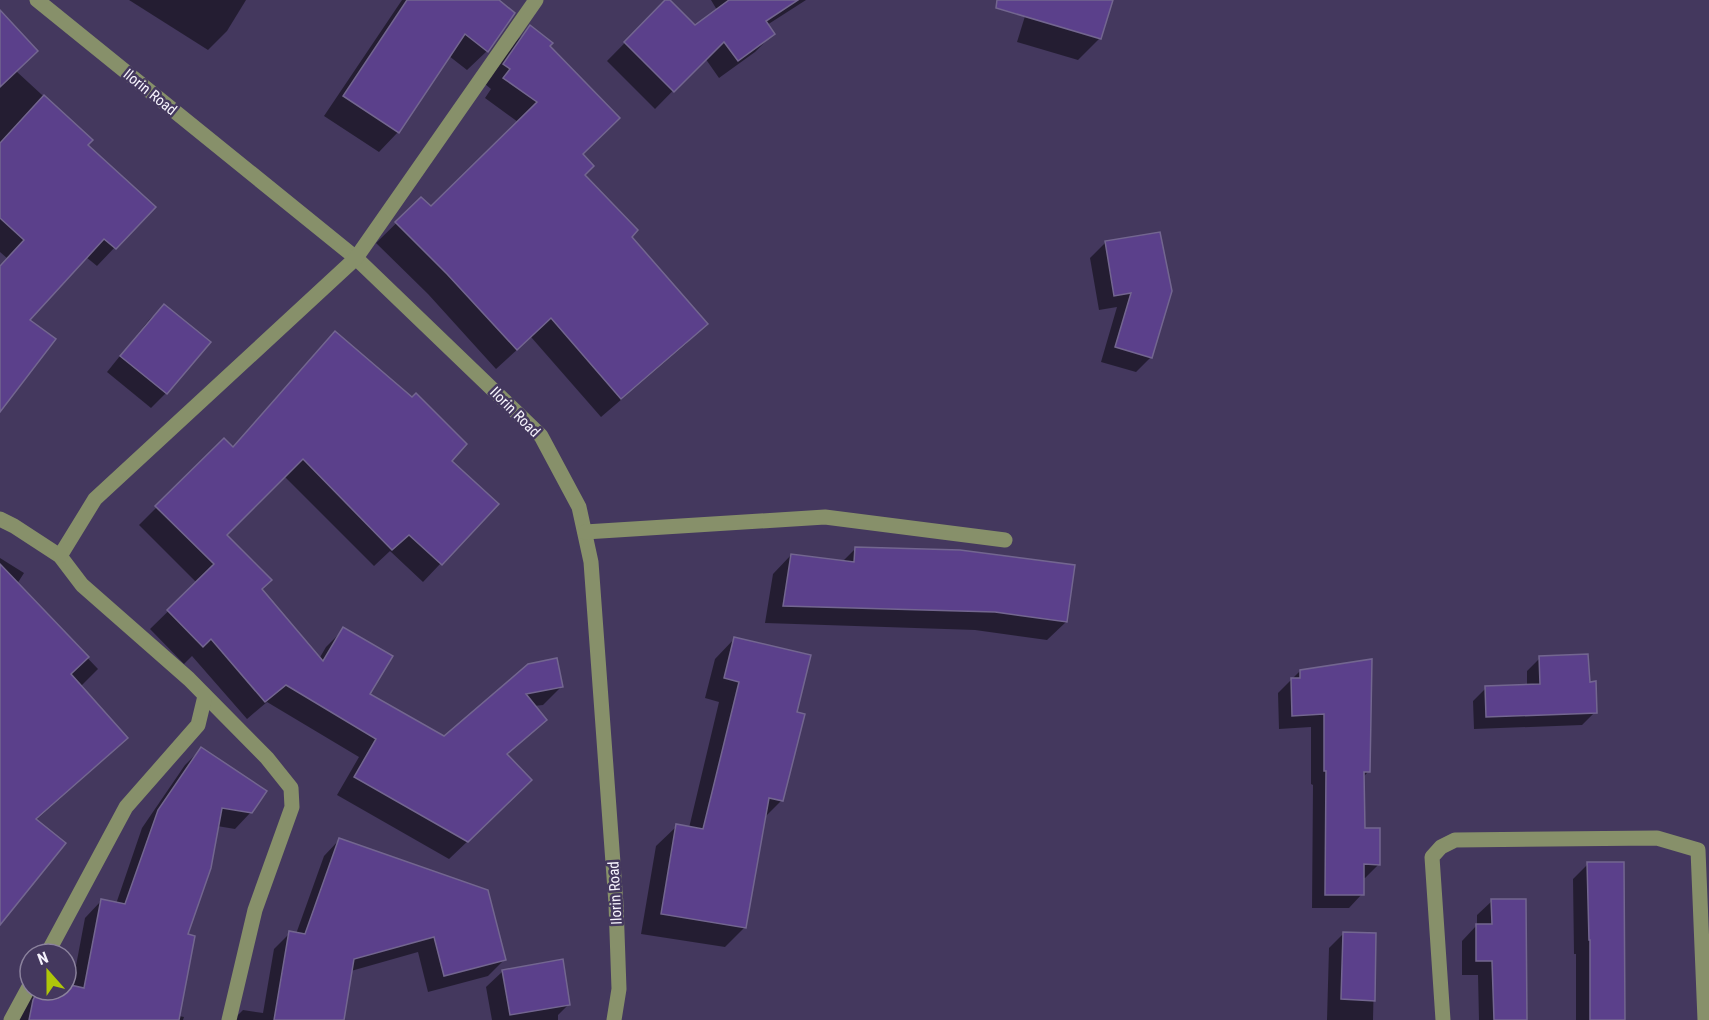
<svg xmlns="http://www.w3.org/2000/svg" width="1709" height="1020" font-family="'Roboto Condensed',sans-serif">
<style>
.shadow{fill:#0007}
.building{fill:#5b408b;stroke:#736690;stroke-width:1.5}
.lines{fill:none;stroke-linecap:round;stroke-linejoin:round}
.minor{stroke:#87906a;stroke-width:15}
.labels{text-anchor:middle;stroke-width:5;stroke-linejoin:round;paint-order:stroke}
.street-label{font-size:15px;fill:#f5f2fc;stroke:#44385e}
</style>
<rect width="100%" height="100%" fill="#44385e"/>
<!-- shadow -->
<g class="shadow">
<polygon points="129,0 246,0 227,31 208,50"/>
<polygon points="402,0 497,0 487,51 467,70 449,56 398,132 379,152 324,116"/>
<polygon points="667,0 694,27 717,10 711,0 806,0 767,25 773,34 755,52 719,78 705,58 655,109 607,61"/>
<polygon points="1030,0 1111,0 1100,38 1078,60 1017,42"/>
<polygon points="531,27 548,47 583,175 630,237 706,324 686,344 601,417 531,337 496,369 428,294 376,243 421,199 431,208 518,122 485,98 491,89 485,84 511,46"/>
<polygon points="0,38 16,71 91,140 86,145 153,207 97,266 86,257 28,320 0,405 0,267 8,259 0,252"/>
<polygon points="1159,234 1151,357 1136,372 1101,362 1117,307 1099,310 1090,258 1105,243"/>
<polygon points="164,306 166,393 151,408 107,372 149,320"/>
<polygon points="336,333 450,461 496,505 423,582 390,551 374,566 284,476 225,535 260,589 319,659 326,647 344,629 368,694 444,738 529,665 561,687 543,705 534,706 545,720 507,755 513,798 449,859 337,795 359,757 267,702 247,719 192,656 184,664 150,629 197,583 139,525 224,440 232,448 318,350"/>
<polygon points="855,549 1066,622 1047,640 975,630 765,623 773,574 791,555 842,562"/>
<polygon points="0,558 24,573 17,584 98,669 80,687 126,738 106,758 35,821 0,923"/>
<polygon points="735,638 795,713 782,800 764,818 745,927 725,947 641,934 656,846 677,826 689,828 719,702 705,698 715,659"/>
<polygon points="1540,658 1588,683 1595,712 1582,725 1474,729 1473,701 1486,688 1527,686 1527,671"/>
<polygon points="1300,671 1369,771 1363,777 1363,829 1379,864 1365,878 1362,878 1362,894 1349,908 1312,908 1313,785 1311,784 1311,727 1279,729 1278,693"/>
<polygon points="201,749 251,812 235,829 217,826 186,935 179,1016 184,1017 183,1020 17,1020 30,990 66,990 66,986 72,987 85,918 101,901 116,904 142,828 185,765"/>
<polygon points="340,839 504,960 488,976 428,992 418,952 351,971 319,1020 233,1020 243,1010 263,1013 274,949 290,933 296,934 324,856"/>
<polygon points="1588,864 1624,1020 1576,1020 1576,954 1574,954 1573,879"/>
<polygon points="1492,901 1527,1006 1527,1020 1479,1020 1478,975 1462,975 1462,941 1477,925 1477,915"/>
<polygon points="1344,933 1375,934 1373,1020 1327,1020 1329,948"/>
<polygon points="503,971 569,1004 558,1015 558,1020 492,1020 486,987"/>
</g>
<!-- building -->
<g class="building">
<polygon points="407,0 499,0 515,13 488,52 465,34 399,133 343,96"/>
<polygon points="665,0 670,0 695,25 729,0 798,0 766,21 775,34 738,61 724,42 674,92 624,42"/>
<polygon points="997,0 1113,0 1101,39 996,8"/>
<polygon points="0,10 38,51 0,87"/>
<polygon points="530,25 553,43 550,46 620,118 583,154 594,166 585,175 638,230 632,237 708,324 621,399 551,318 517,350 447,274 395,222 421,197 431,206 537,102 503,78 510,69 503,64"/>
<polygon points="44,95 93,140 88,145 156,207 116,249 104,239 30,320 56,339 0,412 0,266 24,240 0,218 0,143"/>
<polygon points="1160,232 1172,291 1152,358 1115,347 1131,293 1114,296 1105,241"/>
<polygon points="164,304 211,342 167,394 120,356"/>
<polygon points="335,331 412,397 416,393 467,444 452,461 499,504 442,565 409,535 392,550 303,459 227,535 272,580 262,589 323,661 343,627 393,656 370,694 444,736 528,664 557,658 563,687 526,694 547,720 507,754 532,780 468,842 354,777 376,739 286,685 265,702 211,639 203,647 167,610 214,564 155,506 224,438 233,447"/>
<polygon points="855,547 960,550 1075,565 1067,622 995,612 783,606 791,554 854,562"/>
<polygon points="0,564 89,657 71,674 128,738 36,819 66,843 0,925"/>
<polygon points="734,637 811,655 797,712 805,714 783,801 769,798 746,928 661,914 676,824 703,829 739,682 724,678"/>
<polygon points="1588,654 1590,682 1596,681 1597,713 1486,717 1485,686 1540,684 1539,656"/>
<polygon points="1372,659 1370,772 1364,772 1365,828 1380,828 1380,865 1364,864 1364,895 1325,895 1326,771 1324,771 1324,714 1292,716 1291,678 1300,678 1300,670"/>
<polygon points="201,747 267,791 252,813 222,808 211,868 188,934 195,936 179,1020 29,1020 33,1000 38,990 66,990 66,984 84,988 101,899 125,904 158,810"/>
<polygon points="339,838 488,890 506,960 444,976 434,937 354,959 344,1020 274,1020 289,931 305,934"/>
<polygon points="1587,862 1624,862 1625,1020 1590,1020 1590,940 1589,940"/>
<polygon points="1491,899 1526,899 1527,1020 1494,1020 1492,961 1476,961 1476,924 1492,924"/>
<polygon points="1343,932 1376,933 1375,1001 1341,999"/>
<polygon points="563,959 570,1005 510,1015 502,970"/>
</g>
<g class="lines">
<!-- minor -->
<g class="minor">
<polyline points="37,0 356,258 541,436 579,507 591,562 616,904 619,989 614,1020"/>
<polyline points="0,519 14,526 60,556 82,585 189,679 267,758 291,788 292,807 255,910 229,1020"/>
<polyline points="585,532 825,517 1005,540"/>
<polyline points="60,556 95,499 356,258 536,0"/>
<polyline points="47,954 126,807 198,725 205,696"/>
<polyline points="11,1020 30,985"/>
<polyline points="1443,1020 1432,857 1441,847 1455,840 1657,838 1698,850 1705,1020"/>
</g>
</g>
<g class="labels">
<!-- street labels -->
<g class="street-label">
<text transform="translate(150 92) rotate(39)" y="5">Ilorin Road</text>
<text transform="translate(515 412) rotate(45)" y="5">Ilorin Road</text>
<text transform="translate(615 893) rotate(-93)" y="5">Ilorin Road</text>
</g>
</g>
<!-- north arrow -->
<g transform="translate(48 972) rotate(339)"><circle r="28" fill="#44385e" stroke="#8b829d" stroke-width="1.5"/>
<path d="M0-4.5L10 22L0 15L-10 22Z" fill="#aec60a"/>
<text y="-9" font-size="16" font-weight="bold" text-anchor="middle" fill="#f5f2fc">N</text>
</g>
</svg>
